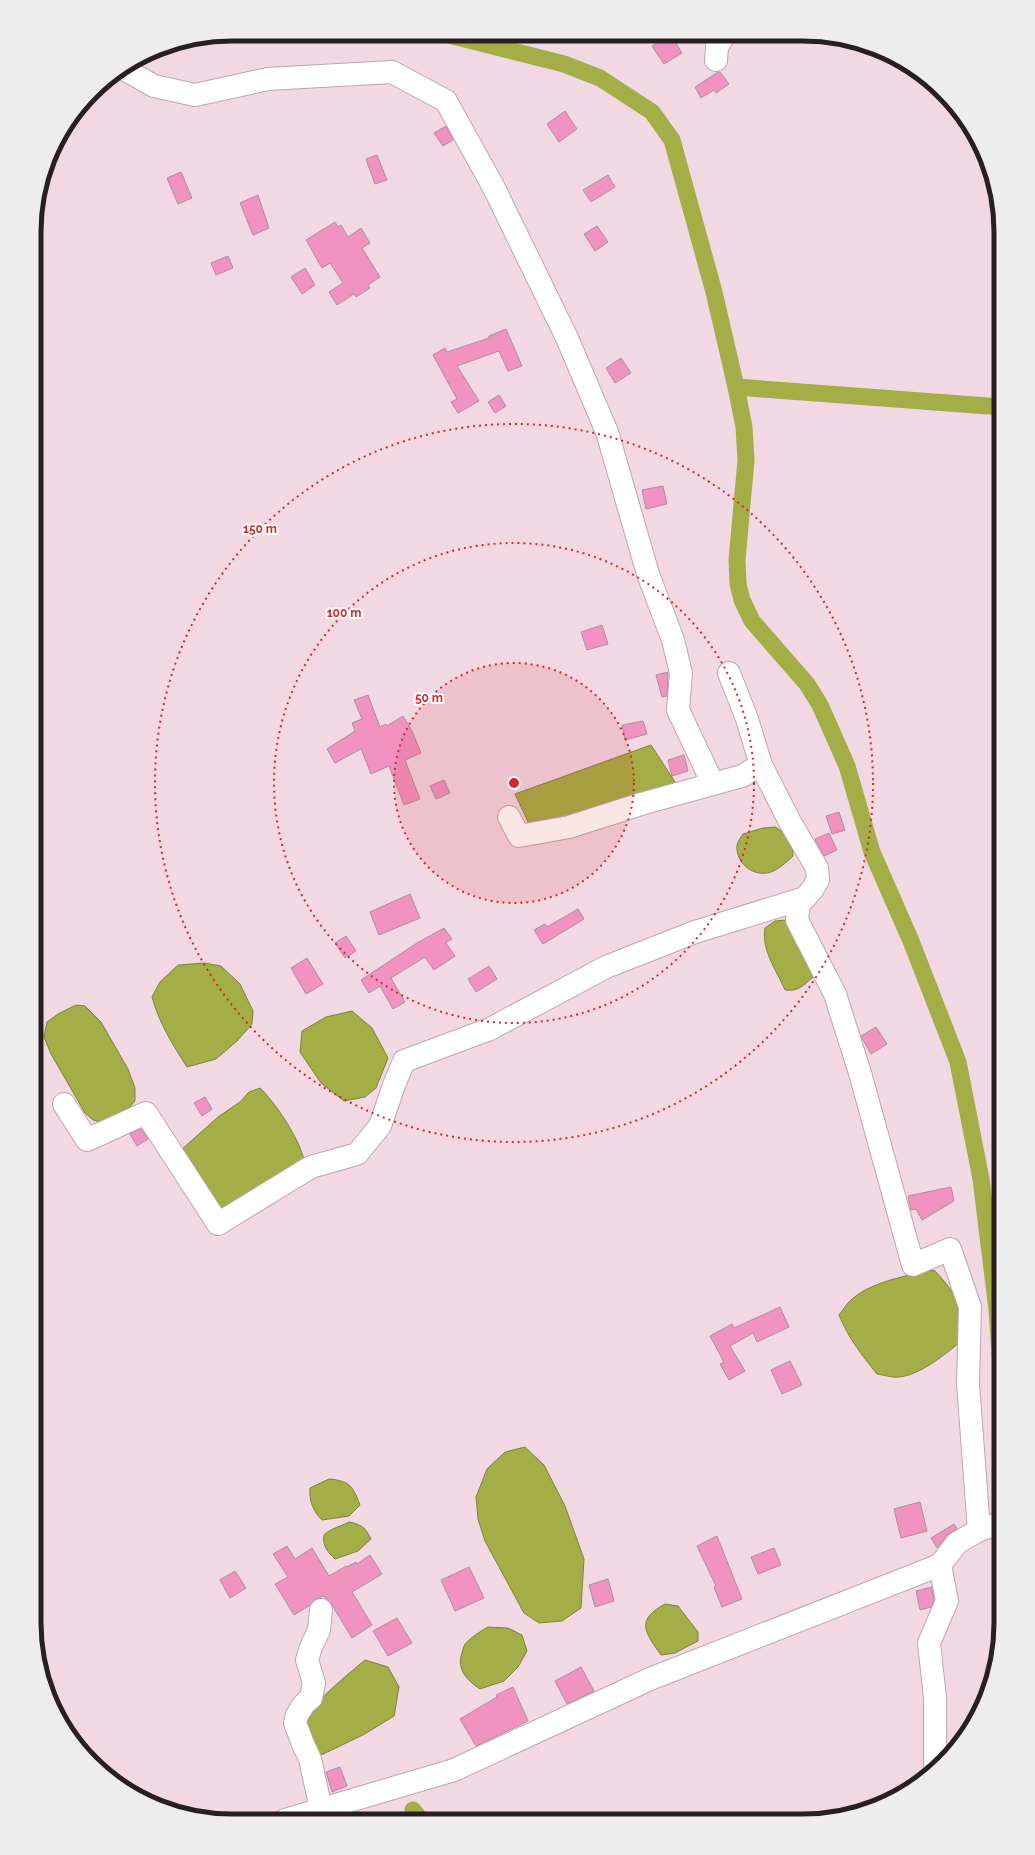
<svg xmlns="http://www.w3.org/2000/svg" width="1035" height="1855" font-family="Raleway,sans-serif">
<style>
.water{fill:#a3ae46;stroke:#7e833c}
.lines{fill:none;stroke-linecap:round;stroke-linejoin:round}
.canal{stroke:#a3ae46;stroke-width:17}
.building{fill:#f292c1;stroke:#a9919c}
.minor-casing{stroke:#bea5b0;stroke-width:24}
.minor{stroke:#fff;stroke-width:22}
.ring{fill:none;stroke:#d62828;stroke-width:2;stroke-dasharray:2 4}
.rim{fill:none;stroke:#281f23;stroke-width:5}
.centre{fill:#d62828;stroke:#fff;stroke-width:2}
.ring-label{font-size:12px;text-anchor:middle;font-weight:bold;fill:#d62828;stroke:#fff;stroke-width:4;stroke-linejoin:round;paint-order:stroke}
</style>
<rect width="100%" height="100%" fill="#f2d8e3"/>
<!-- water -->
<g class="water">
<polygon points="651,745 677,785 531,828 515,794"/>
<path d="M775 827C788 834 793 842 793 856 787 862 779 869 771 872 754 878 735 863 737 845 738 841 741 837 743 834L763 828Z"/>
<path d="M786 920 810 963 813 977C804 985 798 992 785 990 777 971 761 950 765 928L775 921Z"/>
<path d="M204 963 221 966 240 984 253 1011 252 1024 237 1041 216 1059 187 1067C173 1045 159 1023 152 997L160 982 178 965Z"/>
<polygon points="76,1005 85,1006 101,1022 128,1069 135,1088 135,1101 126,1111 105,1123 93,1120 85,1113 51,1054 44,1037 47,1022 58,1014"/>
<polygon points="352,1011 372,1028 388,1058 376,1088 365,1097 344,1101 321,1083 300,1052 302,1031 326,1017"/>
<path d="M260 1088C275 1102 301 1141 304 1161L219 1214 180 1151 218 1117 240 1102 249 1092Z"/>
<path d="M934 1270C961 1298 959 1305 959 1343 944 1355 920 1375 899 1377 893 1378 884 1375 877 1374 861 1354 849 1339 839 1315 843 1310 845 1306 849 1302 868 1282 909 1275 934 1270Z"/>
<polygon points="525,1447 544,1465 565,1506 584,1559 581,1608 562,1621 539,1623 524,1613 485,1541 478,1519 476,1497 487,1469 505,1452"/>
<path d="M329 1479C351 1481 353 1487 360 1505L349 1516 322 1520C313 1511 309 1501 310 1488Z"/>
<path d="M349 1522C361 1524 366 1528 371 1539L358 1551 335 1559C328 1552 322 1546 324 1535 331 1528 340 1527 349 1522Z"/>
<path d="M665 1604 678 1606 698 1632V1641L675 1653 661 1655C644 1631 636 1620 665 1604Z"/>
<path d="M488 1627 508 1628 522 1635 527 1651 518 1667 504 1681 480 1689C468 1681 456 1670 462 1653 463 1649 464 1644 467 1642 473 1636 481 1631 488 1627Z"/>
<path d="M365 1660 388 1667 399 1687 394 1716 363 1735 321 1755C314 1746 303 1734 305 1722 308 1706 352 1671 365 1660Z"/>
</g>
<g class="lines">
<!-- canal -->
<g class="canal">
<polyline points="449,35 564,64 600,78 652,112 672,140 714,292 736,387 744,427 746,460 737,560 738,584 742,600 752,621 807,684 820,705 847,766 872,852 911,941 958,1062 981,1179 997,1310 1001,1366"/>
<polyline points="736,387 1001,407"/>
<polyline points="413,1810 421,1820"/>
</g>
</g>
<!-- building -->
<g class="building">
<polygon points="668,37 672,37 682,53 664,64 652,46"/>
<polygon points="718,72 720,72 729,84 716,93 714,90 701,98 695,87"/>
<polygon points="565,111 577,129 559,142 547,124"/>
<polygon points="446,126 453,140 443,146 434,133"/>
<polygon points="377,155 387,180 375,184 366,159"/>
<polygon points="181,172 192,198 178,204 167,178"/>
<polygon points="608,175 615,187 591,202 583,190"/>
<polygon points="258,195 269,228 253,235 240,203"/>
<polygon points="335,222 338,227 341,225 348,237 361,228 370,243 362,248 380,277 368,285 370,288 356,297 354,294 337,305 329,292 343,283 330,263 322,268 306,240"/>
<polygon points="597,226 608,242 595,251 584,234"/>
<polygon points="228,256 233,268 216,275 211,263"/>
<polygon points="305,268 315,285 302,294 291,277"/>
<polygon points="506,329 522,366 508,371 499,351 457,366 479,401 458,413 451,402 457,399 433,355 445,348 447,352 489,338 489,336"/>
<polygon points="621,358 631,373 615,383 606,368"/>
<polygon points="499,395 506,406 495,413 488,402"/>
<polygon points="663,486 667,504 646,509 642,490"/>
<polygon points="602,625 608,644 587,650 581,632"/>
<polygon points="668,672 667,696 662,697 656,675"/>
<polygon points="368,695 380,727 386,724 387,726 403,716 412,731 421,753 405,760 420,799 404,805 389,766 371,774 361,749 335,763 327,749 355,731 352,723 362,719 354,700"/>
<polygon points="643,721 647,734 625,740 622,725"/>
<polygon points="684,755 688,771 672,776 668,760"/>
<polygon points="444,780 450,793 436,799 430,786"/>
<polygon points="839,812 845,830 832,834 826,816"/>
<polygon points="829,833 837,850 824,856 815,839"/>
<polygon points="410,894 420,918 379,935 370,912"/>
<polygon points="578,909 584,919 543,944 534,930 545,924 547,927"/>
<polygon points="444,928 452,939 446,943 455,956 434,970 425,957 391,978 405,1002 393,1009 380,986 369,993 361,980 417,943"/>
<polygon points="346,936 356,951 345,958 335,943"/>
<polygon points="307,958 323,984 306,994 291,968"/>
<polygon points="489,966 497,979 476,992 468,979"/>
<polygon points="876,1027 887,1044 871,1054 861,1036"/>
<polygon points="205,1097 212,1109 202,1116 194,1103"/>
<polygon points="141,1129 148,1139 137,1146 130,1134"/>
<polygon points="951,1187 954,1201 922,1220 916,1209 911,1210 908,1196"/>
<polygon points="780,1307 789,1327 757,1342 753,1333 730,1346 745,1371 729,1380 720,1364 724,1362 710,1336 732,1324 734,1328"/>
<polygon points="790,1361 802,1385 782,1394 771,1370"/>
<polygon points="920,1502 927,1531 901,1538 894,1509"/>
<polygon points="954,1524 957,1529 947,1535 937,1548 931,1538"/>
<polygon points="717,1536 742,1599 722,1607 714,1587 716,1586 697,1546"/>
<polygon points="287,1546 295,1559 312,1548 329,1576 346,1566 347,1567 356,1562 357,1564 370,1555 382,1574 352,1592 372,1625 352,1638 332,1605 324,1596 316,1599 310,1605 294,1615 275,1584 288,1577 273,1554"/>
<polygon points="774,1548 781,1565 758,1574 751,1557"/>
<polygon points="469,1567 484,1598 455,1611 441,1580"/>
<polygon points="235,1571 246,1588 230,1598 220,1580"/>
<polygon points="608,1579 614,1601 595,1607 589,1585"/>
<polygon points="932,1587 934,1600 931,1607 920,1610 916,1591"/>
<polygon points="397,1618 412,1643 388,1656 373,1631"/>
<polygon points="581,1667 594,1691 567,1704 555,1681"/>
<polygon points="513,1687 528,1721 476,1746 460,1719 497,1697 496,1695"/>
<polygon points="340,1767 347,1786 332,1792 326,1772"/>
</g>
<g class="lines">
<defs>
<g id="minor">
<polyline points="716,60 717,47 723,37"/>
<polyline points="124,69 154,86 195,95 268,79 392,72 446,101 494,188 567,338 607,432 648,574 673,640 681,673 678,710 713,784"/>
<polyline points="729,673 747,719 761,765 790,822 817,868 818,880 812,890 799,904 797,920 835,994 860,1073 913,1265 950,1249 970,1307 968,1384 979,1530"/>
<polyline points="509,817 519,836 569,827 641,804 742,776 761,765"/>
<polyline points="64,1104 87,1140 146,1113 218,1224 311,1167 357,1154 380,1126 394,1085 404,1061 490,1029 606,967 695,932 805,898"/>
<polyline points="321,1610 319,1630 311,1647 307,1660 314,1683 311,1698 304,1704 297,1715 295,1723 303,1744 310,1759 321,1809"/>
<polyline points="935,1767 935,1698 929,1643 947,1601 940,1565 957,1543 979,1530 1001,1523"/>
<polyline points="285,1820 454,1770 650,1679 940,1565"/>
</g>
</defs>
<!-- minor casing -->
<use href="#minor" class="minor-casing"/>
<!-- minor -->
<use href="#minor" class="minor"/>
</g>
<!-- distance rings -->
<circle cx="514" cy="783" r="120" fill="#d62828" fill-opacity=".12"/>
<g class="ring">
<circle cx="514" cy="783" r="120"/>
<circle cx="514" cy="783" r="240"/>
<circle cx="514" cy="783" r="359"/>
</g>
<!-- crop -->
<path d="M0 0H1035V1855H0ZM232 41H803A191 191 0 0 1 994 232V1623A191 191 0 0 1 803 1814H232A191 191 0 0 1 41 1623V232A191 191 0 0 1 232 41Z" fill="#eeeded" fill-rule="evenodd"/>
<path class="rim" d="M232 41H803A191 191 0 0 1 994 232V1623A191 191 0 0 1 803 1814H232A191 191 0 0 1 41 1623V232A191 191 0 0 1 232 41Z"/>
<circle cx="514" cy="783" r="6" class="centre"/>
<g class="ring-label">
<text x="260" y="533">150 m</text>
<text x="344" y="617">100 m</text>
<text x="429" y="702">50 m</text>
</g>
</svg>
